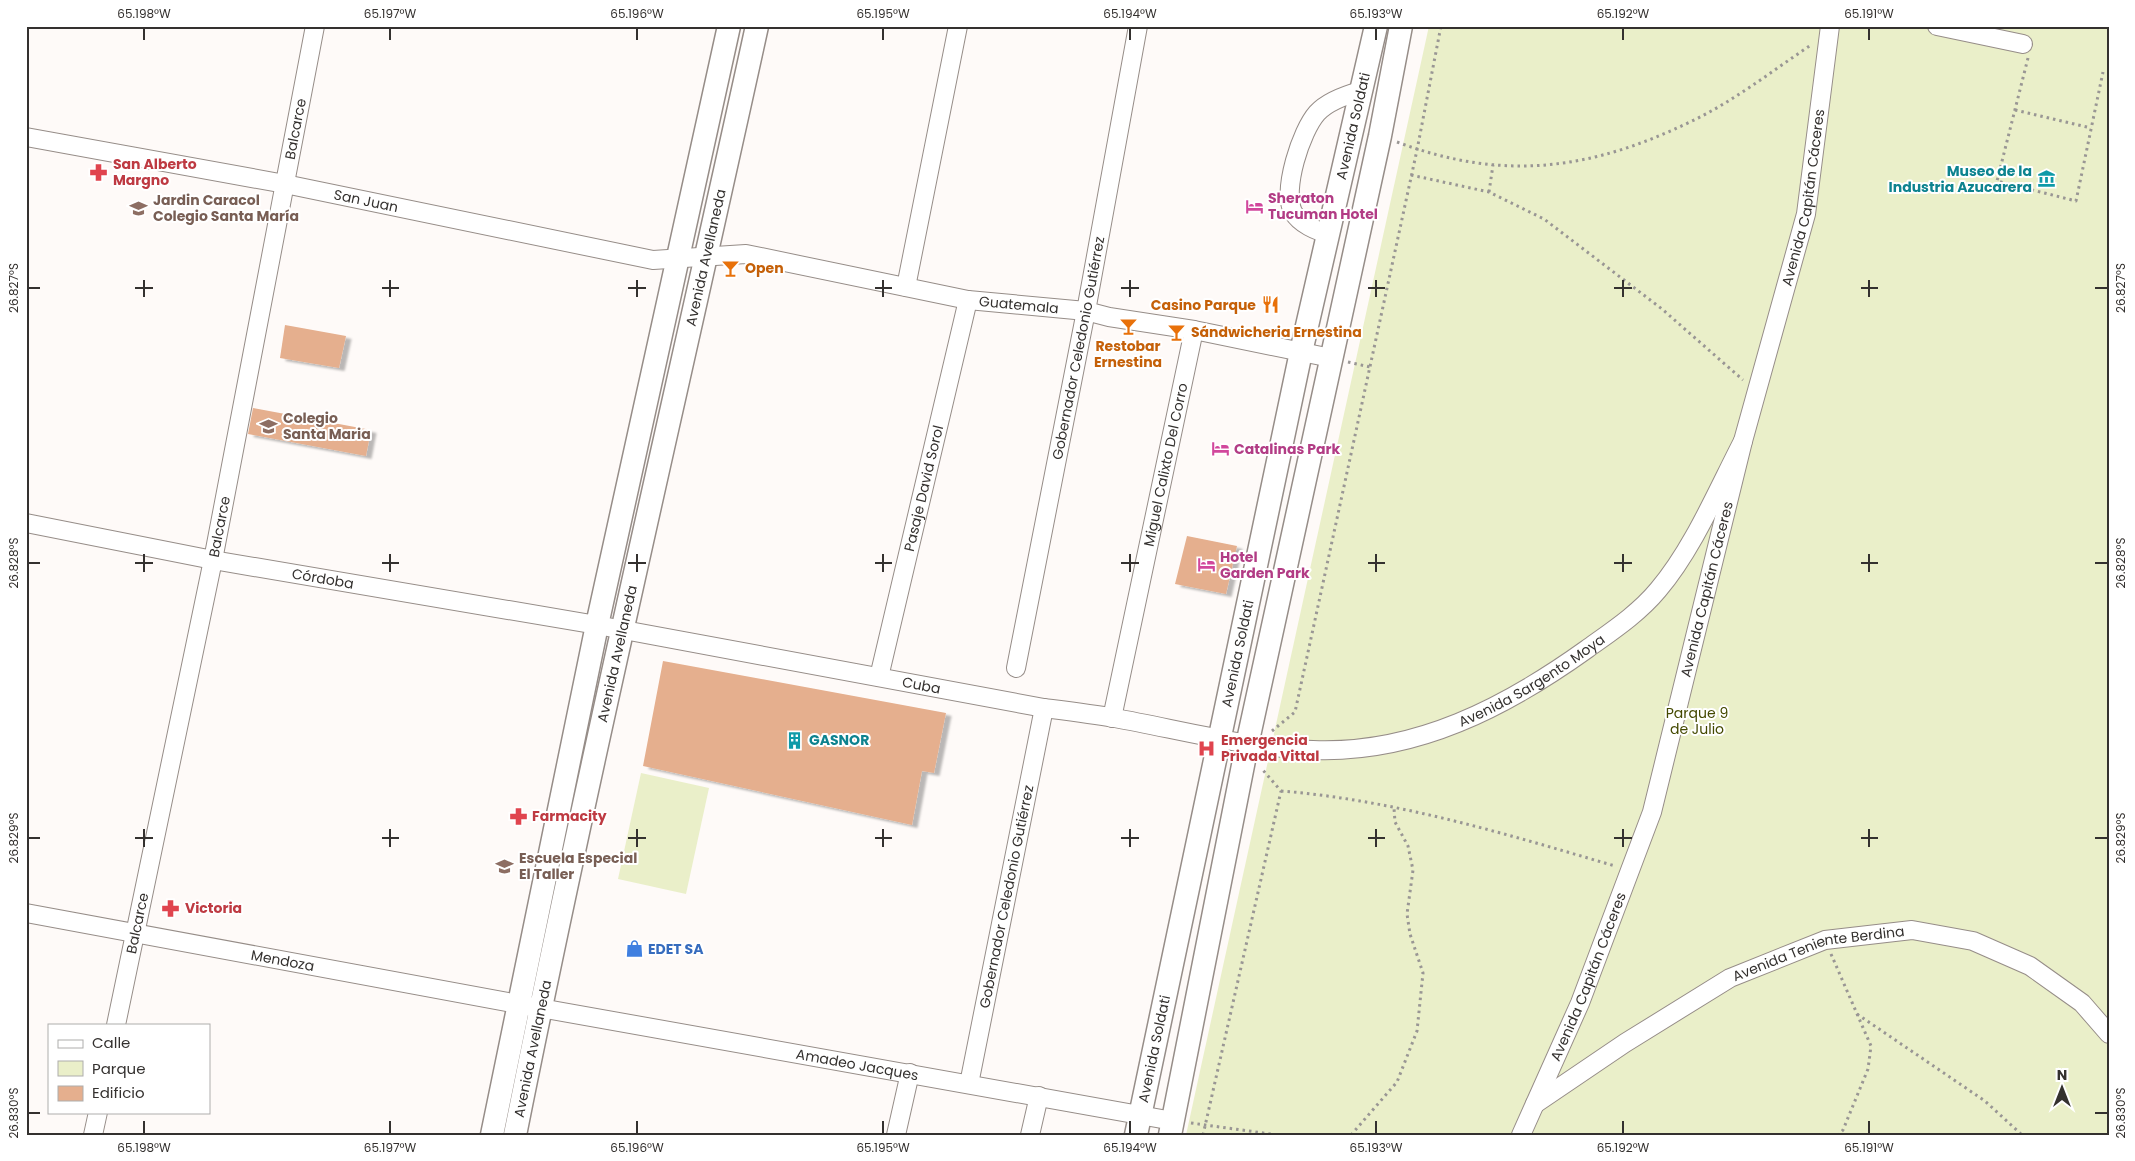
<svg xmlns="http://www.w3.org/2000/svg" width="2135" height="1161" font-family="Poppins,sans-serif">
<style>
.green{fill:#eaefc9}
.building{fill:#e5af8e;filter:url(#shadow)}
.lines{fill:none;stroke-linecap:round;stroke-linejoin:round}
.minor-casing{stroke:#968d88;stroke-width:20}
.major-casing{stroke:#968d88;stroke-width:25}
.path{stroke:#999694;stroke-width:3;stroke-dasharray:2.5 4;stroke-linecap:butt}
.minor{stroke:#fff;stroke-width:18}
.major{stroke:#fff;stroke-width:22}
.ticks{fill:none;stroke:#34312f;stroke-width:2}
.labels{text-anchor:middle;stroke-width:4;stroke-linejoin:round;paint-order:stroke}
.street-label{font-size:14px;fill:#34312f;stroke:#fff}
.health-label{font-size:14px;font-weight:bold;fill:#be3a42;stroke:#fff;text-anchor:start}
.culture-label{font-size:14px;font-weight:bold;fill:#0d838f;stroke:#fff;text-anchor:end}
.hotel-label{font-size:14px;font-weight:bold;fill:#b23c85;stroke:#fff;text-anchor:start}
.education-label{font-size:14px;font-weight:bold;fill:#785e54;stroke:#fff;text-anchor:start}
.food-label{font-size:14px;font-weight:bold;fill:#c56008;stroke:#fff;text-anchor:start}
.park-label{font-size:14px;fill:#444901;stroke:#fff}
.shop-label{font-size:14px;font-weight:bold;fill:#366cbe;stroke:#fff;text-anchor:start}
.neatline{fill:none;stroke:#34312f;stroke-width:2}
.ticks-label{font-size:12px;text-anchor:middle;fill:#34312f}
</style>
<defs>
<filter id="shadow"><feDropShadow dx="5.5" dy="3" stdDeviation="1" flood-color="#0004"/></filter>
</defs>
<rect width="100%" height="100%" fill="#fefaf8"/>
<!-- green -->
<g class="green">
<polygon points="1429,26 2109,26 2109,1135 1186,1135"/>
<polygon points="641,773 709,788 686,894 618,879"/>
</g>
<!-- building -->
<g class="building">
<polygon points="285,325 346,336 339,368 280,358"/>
<polygon points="253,408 371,430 366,456 248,434"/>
<polygon points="1187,536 1237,546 1226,594 1175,584"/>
<polygon points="663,661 946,713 934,773 922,771 912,825 643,766"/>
</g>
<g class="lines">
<defs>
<g id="minor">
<polyline points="1937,26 2023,44"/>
<path id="s1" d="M26 137 285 184 653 260 746 254 968 300 1086 311 1109 317 1194 330 1331 358"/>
<path d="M1329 234C1316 231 1300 224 1293 212 1282 190 1301 131 1317 113 1328 101 1346 95 1361 91"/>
<polyline points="906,287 958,26"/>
<path id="s2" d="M26 523 213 560 597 625 1044 708C1067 711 1091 714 1115 718 1181 730 1246 748 1313 750 1416 754 1506 707 1587 649 1612 631 1638 614 1658 590 1693 549 1718 489 1743 441"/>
<path id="s3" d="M1016 668 1086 311 1138 26"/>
<path id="s4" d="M879 677 968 300"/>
<path id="s5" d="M1112 718 1194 330"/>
<path id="s6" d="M26 913 518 1004 1173 1121"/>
<path id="s7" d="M116 1025 213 560 315 26"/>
<path id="s8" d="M969 1084 1044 708"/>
<path id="s9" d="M1535 1104 1625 1043 1730 978 1825 940 1912 930 1973 941 2030 966 2082 1003 2109 1034"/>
<polyline points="93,1135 98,1112"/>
<polyline points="896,1135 910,1073"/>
<polyline points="1030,1135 1039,1096"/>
<path id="s10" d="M1521 1135 1580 1003 1652 812 1743 441 1806 214 1830 26"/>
</g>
<g id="major">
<polyline points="492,1135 597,625 729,26"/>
<path id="s11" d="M515 1135C589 764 676 396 757 26"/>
<path id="s12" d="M1136 1135 1301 352 1376 26"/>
<polyline points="1170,1135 1247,745 1380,136 1401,26"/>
</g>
</defs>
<!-- minor casing -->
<use href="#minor" class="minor-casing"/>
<!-- major casing -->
<use href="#major" class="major-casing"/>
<!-- path -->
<g class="path">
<polyline points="2028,58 1997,181 2076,201 2103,72"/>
<polyline points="2015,110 2091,128"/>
<path d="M1397 142C1504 182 1591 170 1692 121 1734 101 1772 71 1811 45"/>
<polyline points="1411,175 1489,192 1544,219 1662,309 1743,380"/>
<polyline points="1489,192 1493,165"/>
<polyline points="1348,362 1370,367"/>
<polyline points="1272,731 1295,712 1417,150 1441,26"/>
<path d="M1281 791C1395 800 1506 834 1615 866"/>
<polyline points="1831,954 1871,1046 1868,1069 1843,1130 1838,1135"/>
<polyline points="1857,1014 1985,1101 2022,1135"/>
<polyline points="1191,1123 1278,1135"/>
<polyline points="1203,1135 1281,791 1262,769"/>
<polyline points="1351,1135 1397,1082 1417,1031 1423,973 1410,934 1407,914 1413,870 1408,846 1395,822 1394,808"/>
</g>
<!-- minor -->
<use href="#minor" class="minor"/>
<!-- major -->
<use href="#major" class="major"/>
</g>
<!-- ticks -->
<path class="ticks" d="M144 28V40M390 28V40M637 28V40M883 28V40M1130 28V40M1376 28V40M1623 28V40M1869 28V40M144 280V297M390 280V297M637 280V297M883 280V297M1130 280V297M1376 280V297M1623 280V297M1869 280V297M28 288H40M135 288H153M382 288H399M628 288H646M875 288H892M1121 288H1139M1368 288H1385M1614 288H1632M1861 288H1878M2095 288H2108M144 554V572M390 554V572M637 554V572M883 554V572M1130 554V572M1376 554V572M1623 554V572M1869 554V572M28 563H40M135 563H153M382 563H399M628 563H646M875 563H892M1121 563H1139M1368 563H1385M1614 563H1632M1861 563H1878M2095 563H2108M144 829V847M390 829V847M637 829V847M883 829V847M1130 829V847M1376 829V847M1623 829V847M1869 829V847M28 838H40M135 838H153M382 838H399M628 838H646M875 838H892M1121 838H1139M1368 838H1385M1614 838H1632M1861 838H1878M2095 838H2108M28 1113H40M2095 1113H2108M144 1121V1134M390 1121V1134M637 1121V1134M883 1121V1134M1130 1121V1134M1376 1121V1134M1623 1121V1134M1869 1121V1134"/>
<!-- icons -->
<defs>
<symbol id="pharmacy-bare" viewBox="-9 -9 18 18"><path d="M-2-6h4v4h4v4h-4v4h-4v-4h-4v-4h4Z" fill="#e0444e" stroke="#fff" stroke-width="2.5" paint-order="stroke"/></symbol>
<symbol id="museum-bare" viewBox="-9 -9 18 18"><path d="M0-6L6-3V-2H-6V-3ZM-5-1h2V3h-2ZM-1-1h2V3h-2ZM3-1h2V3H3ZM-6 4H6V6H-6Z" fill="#0f9aa8" stroke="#fff" stroke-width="2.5" paint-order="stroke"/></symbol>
<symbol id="hotel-bare" viewBox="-9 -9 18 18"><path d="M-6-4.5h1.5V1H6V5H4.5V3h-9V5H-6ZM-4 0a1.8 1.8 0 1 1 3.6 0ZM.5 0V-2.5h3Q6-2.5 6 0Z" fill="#d1479c" stroke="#fff" stroke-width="2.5" paint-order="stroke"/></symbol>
<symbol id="school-bare" viewBox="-9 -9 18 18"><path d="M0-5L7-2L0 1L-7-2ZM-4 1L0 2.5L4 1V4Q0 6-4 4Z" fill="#8d6e63" stroke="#fff" stroke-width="2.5" paint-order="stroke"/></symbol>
<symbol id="bar-bare" viewBox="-9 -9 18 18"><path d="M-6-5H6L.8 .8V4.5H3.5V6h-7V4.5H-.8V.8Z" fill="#e8710a" stroke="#fff" stroke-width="2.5" paint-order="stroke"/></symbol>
<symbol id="restaurant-bare" viewBox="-9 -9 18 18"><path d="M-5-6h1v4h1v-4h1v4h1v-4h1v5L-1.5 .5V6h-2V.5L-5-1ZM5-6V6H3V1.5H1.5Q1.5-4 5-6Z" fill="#e8710a" stroke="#fff" stroke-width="2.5" paint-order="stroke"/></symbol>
<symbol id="building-bare" viewBox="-9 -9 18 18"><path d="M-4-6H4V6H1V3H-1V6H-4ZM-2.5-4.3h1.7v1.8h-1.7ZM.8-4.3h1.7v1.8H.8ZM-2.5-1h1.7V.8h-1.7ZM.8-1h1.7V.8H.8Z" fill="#0f9aa8" stroke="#fff" stroke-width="2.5" paint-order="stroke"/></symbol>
<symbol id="hospital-bare" viewBox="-9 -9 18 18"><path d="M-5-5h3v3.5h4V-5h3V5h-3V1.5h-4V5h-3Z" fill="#e0444e" stroke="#fff" stroke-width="2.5" paint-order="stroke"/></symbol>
<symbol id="shop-bare" viewBox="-9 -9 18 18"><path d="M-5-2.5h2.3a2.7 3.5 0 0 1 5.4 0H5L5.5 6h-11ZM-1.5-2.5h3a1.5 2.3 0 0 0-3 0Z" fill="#3f7fe0" stroke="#fff" stroke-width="2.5" paint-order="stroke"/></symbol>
</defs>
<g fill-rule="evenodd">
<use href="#pharmacy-bare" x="86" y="160" width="25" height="25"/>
<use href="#museum-bare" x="2034" y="166" width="25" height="25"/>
<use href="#hotel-bare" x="1242" y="194" width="25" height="25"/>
<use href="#school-bare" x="126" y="196" width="25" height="25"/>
<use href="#bar-bare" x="718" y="256" width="25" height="25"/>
<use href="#restaurant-bare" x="1258" y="292" width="25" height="25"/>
<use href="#bar-bare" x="1116" y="314" width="25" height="25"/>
<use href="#bar-bare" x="1164" y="320" width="25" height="25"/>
<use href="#school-bare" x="256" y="414" width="25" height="25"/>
<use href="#hotel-bare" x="1208" y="436" width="25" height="25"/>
<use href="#hotel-bare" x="1194" y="552" width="25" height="25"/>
<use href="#building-bare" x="782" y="728" width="25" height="25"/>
<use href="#hospital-bare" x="1194" y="736" width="25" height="25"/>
<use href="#pharmacy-bare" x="506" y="804" width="25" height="25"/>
<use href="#school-bare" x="492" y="854" width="25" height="25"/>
<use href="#pharmacy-bare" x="158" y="896" width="25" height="25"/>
<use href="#shop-bare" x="622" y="936" width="25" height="25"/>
</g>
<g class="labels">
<!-- street labels -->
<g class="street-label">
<text dy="5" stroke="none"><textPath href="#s12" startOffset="1032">Avenida Soldati</textPath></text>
<text dy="5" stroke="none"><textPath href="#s7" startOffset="914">Balcarce</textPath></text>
<text dy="5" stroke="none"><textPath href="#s10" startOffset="982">Avenida Capitán Cáceres</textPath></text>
<text dy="5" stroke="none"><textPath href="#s1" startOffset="346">San Juan</textPath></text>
<text dy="5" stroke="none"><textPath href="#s11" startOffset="898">Avenida Avellaneda</textPath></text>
<text dy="5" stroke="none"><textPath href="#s1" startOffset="1010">Guatemala</textPath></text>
<text dy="5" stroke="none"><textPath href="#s3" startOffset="326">Gobernador Celedonio Gutiérrez</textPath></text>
<text dy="5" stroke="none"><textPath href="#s5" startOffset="259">Miguel Calixto Del Corro</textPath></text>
<text dy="5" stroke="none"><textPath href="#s4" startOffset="194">Pasaje David Sorol</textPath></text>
<text dy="5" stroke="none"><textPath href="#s7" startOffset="509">Balcarce</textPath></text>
<text dy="5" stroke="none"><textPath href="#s2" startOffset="302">Córdoba</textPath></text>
<text dy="5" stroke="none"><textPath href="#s10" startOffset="578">Avenida Capitán Cáceres</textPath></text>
<text dy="5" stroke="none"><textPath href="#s11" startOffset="492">Avenida Avellaneda</textPath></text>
<text dy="5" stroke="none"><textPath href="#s12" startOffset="492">Avenida Soldati</textPath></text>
<text dy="5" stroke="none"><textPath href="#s2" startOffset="1541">Avenida Sargento Moya</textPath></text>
<text dy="5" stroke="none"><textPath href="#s2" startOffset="910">Cuba</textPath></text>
<text dy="5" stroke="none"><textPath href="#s8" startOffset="191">Gobernador Celedonio Gutiérrez</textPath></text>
<text dy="5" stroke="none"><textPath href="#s7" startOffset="104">Balcarce</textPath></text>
<text dy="5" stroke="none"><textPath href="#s9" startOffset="325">Avenida Teniente Berdina</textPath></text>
<text dy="5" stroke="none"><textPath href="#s6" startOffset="261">Mendoza</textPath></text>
<text dy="5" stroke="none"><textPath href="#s10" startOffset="172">Avenida Capitán Cáceres</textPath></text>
<text dy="5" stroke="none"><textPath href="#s11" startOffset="88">Avenida Avellaneda</textPath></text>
<text dy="5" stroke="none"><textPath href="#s12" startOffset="88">Avenida Soldati</textPath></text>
<text dy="5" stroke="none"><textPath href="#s6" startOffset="845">Amadeo Jacques</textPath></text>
</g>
<!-- health labels -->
<g class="health-label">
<text x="113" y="169">San Alberto<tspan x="113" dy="16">Margno</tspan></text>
<text x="1221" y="745">Emergencia<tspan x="1221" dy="16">Privada Vittal</tspan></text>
<text x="532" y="821">Farmacity</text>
<text x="185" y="913">Victoria</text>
</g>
<!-- culture labels -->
<g class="culture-label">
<text x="2032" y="176">Museo de la<tspan x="2032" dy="16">Industria Azucarera</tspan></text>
<text x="809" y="745" text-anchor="start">GASNOR</text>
</g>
<!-- hotel labels -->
<g class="hotel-label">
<text x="1268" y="203">Sheraton<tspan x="1268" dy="16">Tucuman Hotel</tspan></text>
<text x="1234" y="454">Catalinas Park</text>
<text x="1220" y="562">Hotel<tspan x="1220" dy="16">Garden Park</tspan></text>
</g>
<!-- education labels -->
<g class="education-label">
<text x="153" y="205">Jardin Caracol<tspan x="153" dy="16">Colegio Santa María</tspan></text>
<text x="283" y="423">Colegio<tspan x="283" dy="16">Santa Maria</tspan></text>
<text x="519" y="863">Escuela Especial<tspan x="519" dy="16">El Taller</tspan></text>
</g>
<!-- food labels -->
<g class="food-label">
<text x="745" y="273">Open</text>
<text x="1256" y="310" text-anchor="end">Casino Parque</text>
<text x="1191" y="337">Sándwicheria Ernestina</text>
<text x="1128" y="351" text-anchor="middle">Restobar<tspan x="1128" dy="16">Ernestina</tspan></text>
</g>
<!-- park labels -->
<g class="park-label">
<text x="1697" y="718">Parque 9<tspan x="1697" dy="16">de Julio</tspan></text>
</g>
<!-- shop labels -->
<g class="shop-label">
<text x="648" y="954">EDET SA</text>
</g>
</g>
<!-- border -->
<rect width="2135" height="1161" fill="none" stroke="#ffffff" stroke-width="55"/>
<!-- legend -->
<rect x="48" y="1024" width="162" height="90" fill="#ffffff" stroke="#aeadac"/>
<rect x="58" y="1040" width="25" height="8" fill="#ffffff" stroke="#aeadac"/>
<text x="92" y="1048" font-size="15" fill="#34312f">Calle</text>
<rect x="58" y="1061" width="25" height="15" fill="#eaefc9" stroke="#aeadac"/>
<text x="92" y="1074" font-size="15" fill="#34312f">Parque</text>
<rect x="58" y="1086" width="25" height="15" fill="#e5af8e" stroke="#aeadac"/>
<text x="92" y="1098" font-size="15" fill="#34312f">Edificio</text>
<!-- north arrow -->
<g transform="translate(2062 1088)" stroke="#ffffff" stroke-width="4" paint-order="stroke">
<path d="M0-4L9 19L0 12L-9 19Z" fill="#34312f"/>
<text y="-8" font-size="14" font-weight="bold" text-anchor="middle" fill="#34312f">N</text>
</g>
<rect x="28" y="28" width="2080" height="1106" class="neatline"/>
<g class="ticks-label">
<text x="144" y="18">65.198°W</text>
<text x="390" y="18">65.197°W</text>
<text x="637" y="18">65.196°W</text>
<text x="883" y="18">65.195°W</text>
<text x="1130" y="18">65.194°W</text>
<text x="1376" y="18">65.193°W</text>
<text x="1623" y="18">65.192°W</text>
<text x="1869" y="18">65.191°W</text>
<text transform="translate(14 288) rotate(-90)" y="4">26.827°S</text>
<text transform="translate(2121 288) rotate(-90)" y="4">26.827°S</text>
<text transform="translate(14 563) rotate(-90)" y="4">26.828°S</text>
<text transform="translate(2121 563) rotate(-90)" y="4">26.828°S</text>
<text transform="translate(14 838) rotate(-90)" y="4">26.829°S</text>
<text transform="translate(2121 838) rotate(-90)" y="4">26.829°S</text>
<text transform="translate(14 1113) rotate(-90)" y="4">26.830°S</text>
<text transform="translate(2121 1113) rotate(-90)" y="4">26.830°S</text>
<text x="144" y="1152">65.198°W</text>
<text x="390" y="1152">65.197°W</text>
<text x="637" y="1152">65.196°W</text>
<text x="883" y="1152">65.195°W</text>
<text x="1130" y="1152">65.194°W</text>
<text x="1376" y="1152">65.193°W</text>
<text x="1623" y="1152">65.192°W</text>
<text x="1869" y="1152">65.191°W</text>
</g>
</svg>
